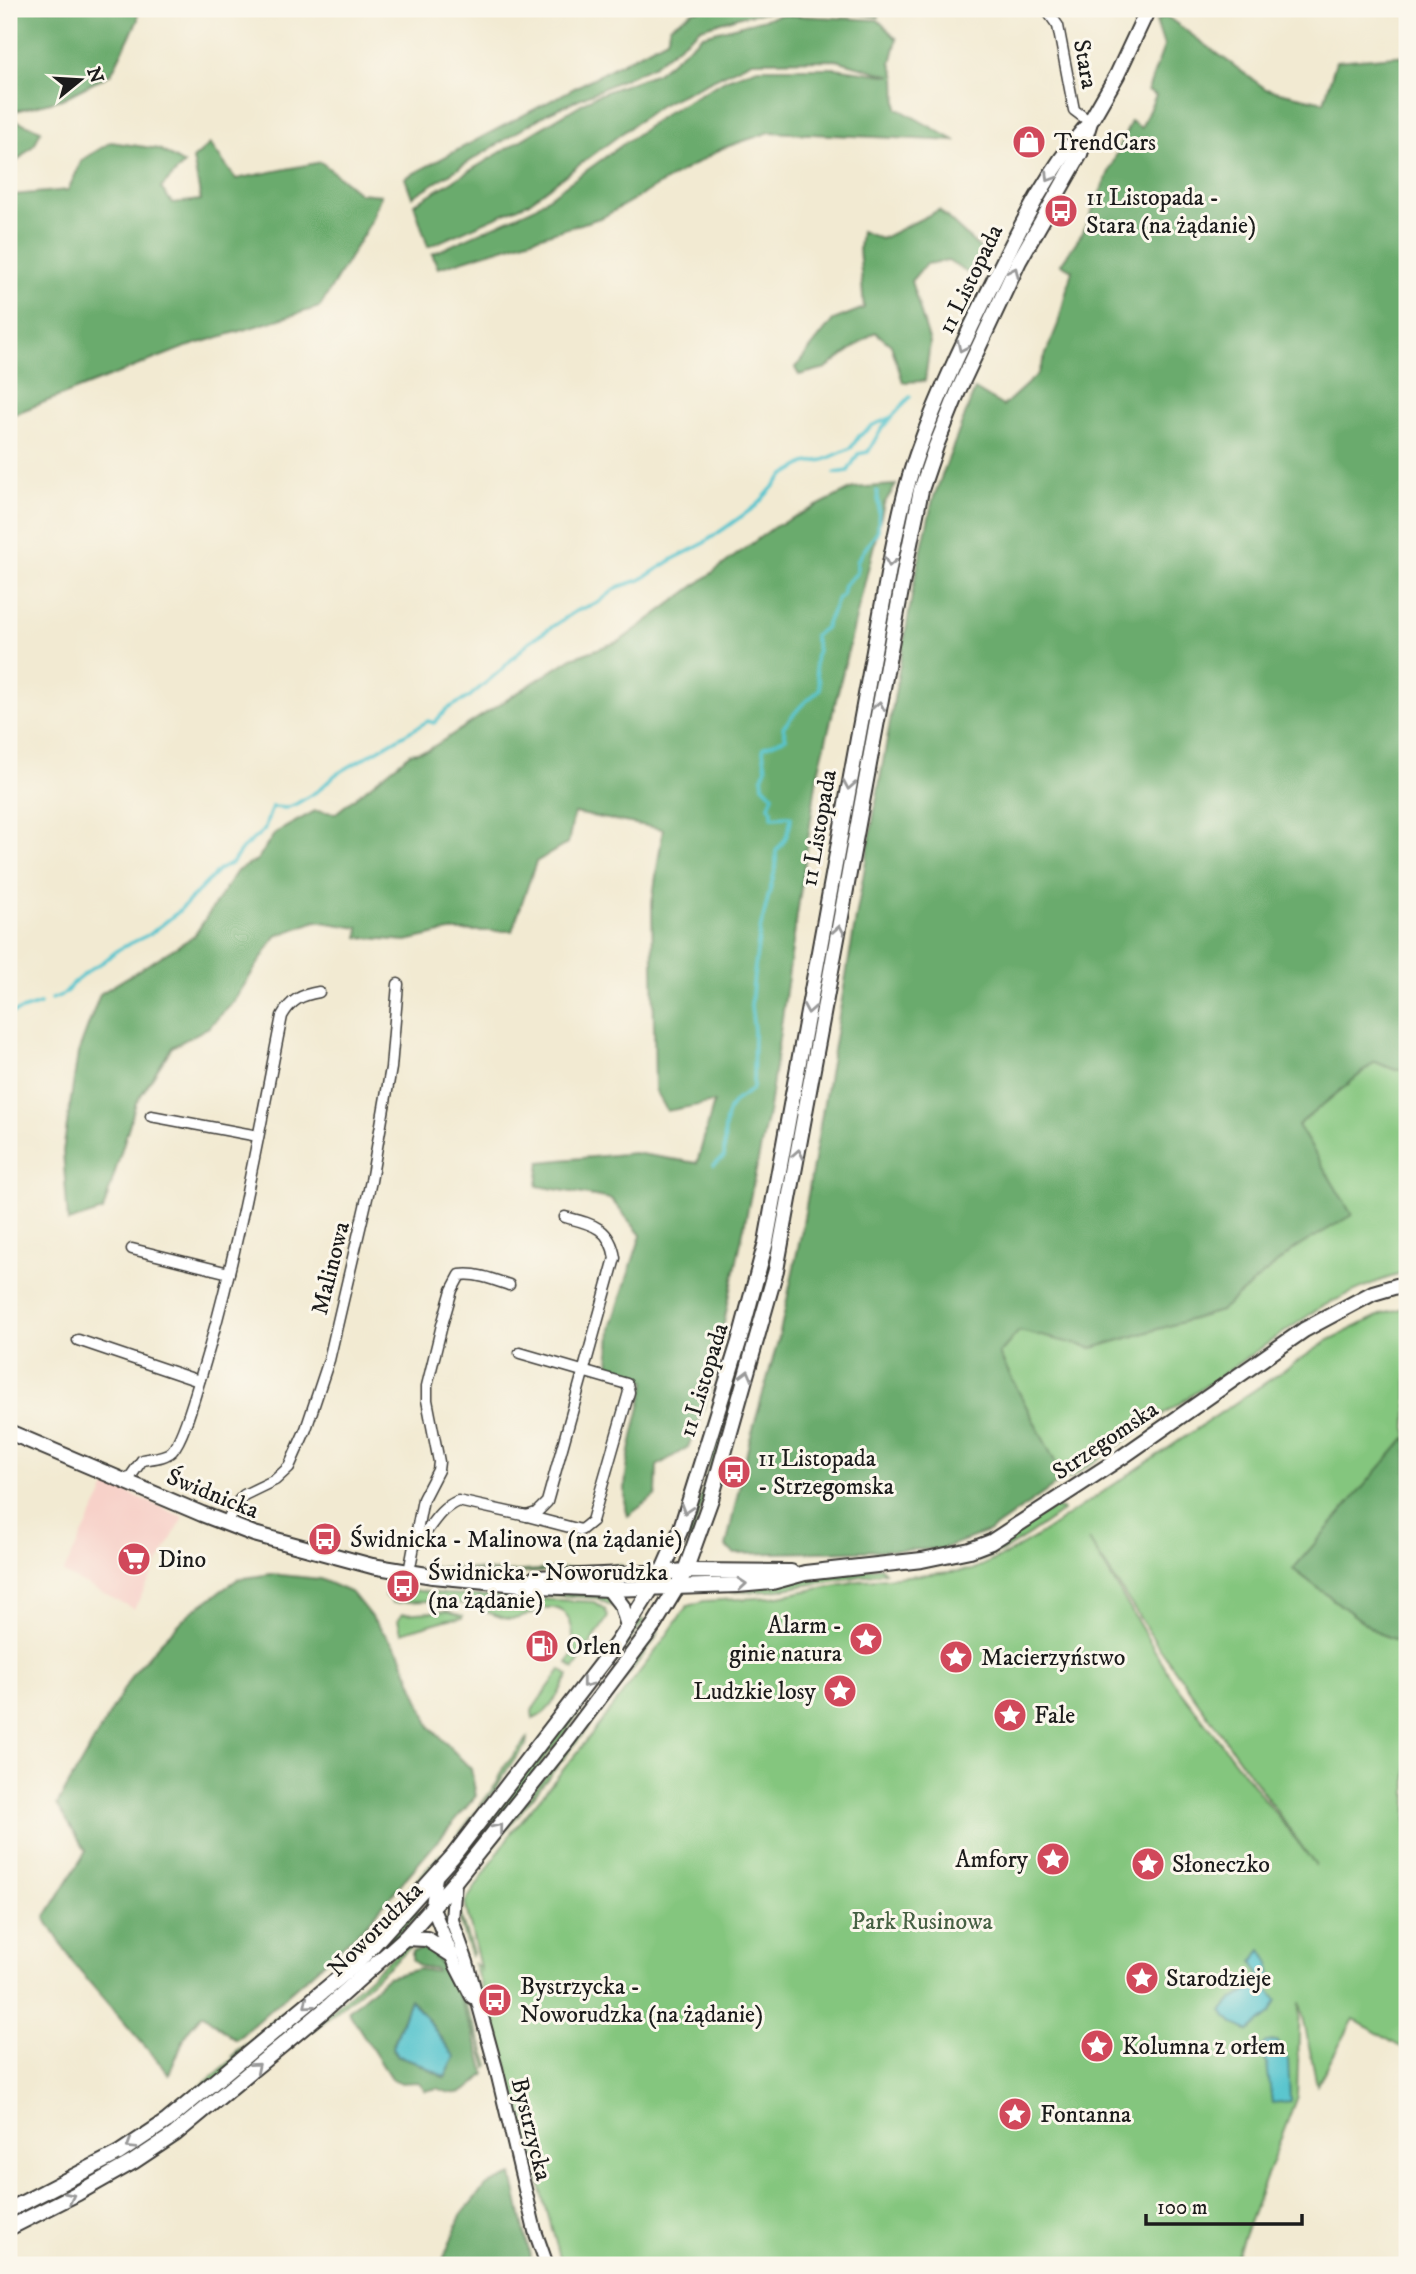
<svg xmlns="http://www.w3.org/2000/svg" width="1416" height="2274" font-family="'IM FELL DW Pica',serif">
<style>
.built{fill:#f7d1c9}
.green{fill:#84c67e;stroke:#50714d;stroke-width:2;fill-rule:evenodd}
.forest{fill:#6bab6d;stroke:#446444;stroke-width:2;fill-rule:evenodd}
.water{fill:#58c5ce;stroke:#3a7075;stroke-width:2}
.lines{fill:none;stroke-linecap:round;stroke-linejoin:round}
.stream{stroke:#58c5ce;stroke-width:3.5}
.minor-casing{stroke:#3c3b37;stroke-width:13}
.tertiary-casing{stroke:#3c3b37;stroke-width:16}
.secondary-casing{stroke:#3c3b37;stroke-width:18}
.minor{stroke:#fff;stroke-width:10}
.tertiary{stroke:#fff;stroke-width:12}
.secondary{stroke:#fff;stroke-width:14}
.oneway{stroke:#999}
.labels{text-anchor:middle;stroke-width:6;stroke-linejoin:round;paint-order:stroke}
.street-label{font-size:24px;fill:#1c1c1c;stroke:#fbf7ec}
.poi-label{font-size:24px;fill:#1c1c1c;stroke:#fbf7ec;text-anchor:start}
.park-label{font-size:24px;fill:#466043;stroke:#fbf7ec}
</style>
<rect width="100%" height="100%" fill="#fbf7ec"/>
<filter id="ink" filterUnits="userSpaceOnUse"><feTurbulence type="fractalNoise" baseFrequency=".0143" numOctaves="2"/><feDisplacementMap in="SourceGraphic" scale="14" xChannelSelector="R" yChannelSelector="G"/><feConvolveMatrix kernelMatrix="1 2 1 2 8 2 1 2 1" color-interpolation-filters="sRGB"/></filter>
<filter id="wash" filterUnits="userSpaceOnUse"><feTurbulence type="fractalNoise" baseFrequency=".00686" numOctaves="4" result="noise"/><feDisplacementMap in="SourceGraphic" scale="28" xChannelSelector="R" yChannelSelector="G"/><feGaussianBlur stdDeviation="1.57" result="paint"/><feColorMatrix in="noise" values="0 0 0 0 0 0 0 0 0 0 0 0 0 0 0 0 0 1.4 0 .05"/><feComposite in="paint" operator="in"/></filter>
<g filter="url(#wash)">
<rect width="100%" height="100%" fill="#f2ead2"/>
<!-- built -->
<polygon class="built" points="108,1484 183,1517 134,1609 63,1573"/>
<!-- green -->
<g class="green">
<path d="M1074 149 935 433 768 1276 737 1389 691 1540 687 1539C705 1489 716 1438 732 1388L898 549 917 469 949 389 1025 228Z"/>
<path d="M1375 1062 1396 1070 1407 1069V1273C1377 1279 1349 1294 1321 1307L1069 1479H1064L999 1354 1019 1330 1093 1348 1220 1311 1294 1249 1351 1215 1298 1125Z"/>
<path d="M1407 1307V1440L1405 1439 1293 1569 1378 1633 1407 1644V2051L1354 2019 1317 2085 1300 2002 1297 2096 1233 2265H562L487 1994 485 1998 474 1964 478 1966 481 1972 465 1903 511 1833 577 1753 658 1648 687 1606 704 1601 773 1597 864 1580 972 1570 1005 1555 1039 1535 1329 1340 1382 1314ZM1089 1540 1158 1646 1316 1866 1173 1681Z"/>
<path d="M1055 1508 1062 1509 1063 1511C1030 1534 994 1564 952 1565L954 1559Z"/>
<polygon points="620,1565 623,1567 511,1574 436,1569 426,1566 507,1572"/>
<polygon points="880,1567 885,1572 771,1591 730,1592"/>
<polygon points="440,1584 598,1595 608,1598 616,1605 612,1606 597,1598 436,1587 434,1585"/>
<path d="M387 1587 445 1594 594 1602 605 1609 608 1617 574 1669 567 1663 574 1653C573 1640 574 1620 563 1612 545 1599 529 1620 511 1619 495 1618 480 1607 464 1604 441 1599 416 1601 393 1603L385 1595Z"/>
<polygon points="447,1611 463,1616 462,1618 449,1619 401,1633 398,1620 402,1614"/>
<polygon points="641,1619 644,1621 569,1727 465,1860 462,1857 510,1790"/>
<polygon points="659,1630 654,1641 596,1718 476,1868 474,1867"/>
<path d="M561 1670 569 1676C557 1693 553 1711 533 1719L532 1711 534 1707Z"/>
<polygon points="527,1739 526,1745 508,1768 497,1788 449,1847 497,1783 505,1766"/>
<path d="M441 1853 443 1855C415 1889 386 1925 353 1956 315 1992 273 2024 233 2057L232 2056 356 1949Z"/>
<path d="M468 1874 470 1877C452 1905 463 1924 473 1953L471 1956C461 1928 450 1901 468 1874Z"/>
<polygon points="421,1911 362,1970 172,2129 101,2174 9,2221 9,2217 96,2173 407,1915"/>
<polygon points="422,1942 437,1951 446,1965 442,1965 430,1948 412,1946 315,2030 316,2024 405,1946"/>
<polygon points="451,1973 474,2024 489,2065 487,2067 480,2044 449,1976"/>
</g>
<!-- forest -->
<g class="forest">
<polygon points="9,9 138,9 138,20 111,74 62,99 12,112 9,110"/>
<polygon points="705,9 790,9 741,16 701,28 653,66 548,113 412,197 405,178 667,39 670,26 694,11"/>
<polygon points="833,9 878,9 879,17"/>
<polygon points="780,15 878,20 897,39 891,63 896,77 897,108 956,141 770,132 723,148 603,217 438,268 432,254 534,208 668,112 727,79 758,68 835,68 892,76 836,60 752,61 660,105 528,203 428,247 414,204 595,96 657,73 703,35"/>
<polygon points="1166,16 1266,89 1324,102 1336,61 1407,55 1407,1069 1396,1070 1375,1062 1298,1125 1352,1215 1294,1249 1220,1311 1093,1348 1019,1331 999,1354 1064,1479 990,1531 942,1549 735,1554 726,1547 749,1443 779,1337 802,1229 915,578 933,499 975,389 1003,406 1038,374 1058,324 1072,270 1061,264 1083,232 1131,121 1141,128 1156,95 1148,90 1164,46 1156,21"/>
<polygon points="9,118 41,130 35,144 12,166 13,195 68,190 82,160 111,142 159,149 184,164 161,188 172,203 201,200 193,159 210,144 236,179 321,162 359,193 381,195 370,223 320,307 183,348 9,416"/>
<polygon points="939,210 986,254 971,275 948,261 926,264 911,281 930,343 925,381 903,382 891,345 875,332 826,368 799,375 795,368 833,320 864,308 859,249 861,231 881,239"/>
<path d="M896 485 884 504 817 777 769 1108 709 1394 688 1447 657 1466 656 1495 628 1516C617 1485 639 1415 646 1381L609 1369 611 1328 641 1235 611 1199 537 1186 540 1162 634 1153 697 1163 714 1102 667 1111 655 1089 652 903 663 829 574 813 568 843 536 862 512 931H450L406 941 358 937 359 928 316 921 276 936 234 1001 209 1027 172 1047 136 1103 103 1211 68 1222 63 1151 78 1053 100 994 194 936 237 871 257 860 275 833 315 811 336 813 411 753 428 750 572 658 620 641 774 527 853 488Z"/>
<polygon points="1405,1438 1407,1440 1407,1644 1378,1633 1293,1569"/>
<polygon points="271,1574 320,1579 352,1593 400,1653 430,1727 471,1769 476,1796 366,1925 236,2040 202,2014 187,2032 169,2074 76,1967 45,1918 86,1851 57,1805 132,1675 160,1643 190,1613 238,1579"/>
<path d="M424 1949C451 1963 478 2044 485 2074 470 2090 458 2100 438 2088L425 2091 418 2082 400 2083 392 2080 348 2011 387 1977 419 1969 437 1972 436 1969 419 1966 412 1959V1951ZM410 1999C428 2016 440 2038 455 2057L445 2078C430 2071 414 2058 398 2057L392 2048Z"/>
<polygon points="512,2175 532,2265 441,2265 461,2215 485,2186"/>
</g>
<!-- water -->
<g class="water">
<polygon points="1262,1950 1270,1963 1271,1979 1264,1985 1264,1989 1270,1991 1277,2001 1271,2013 1249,2031 1234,2024 1222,2011 1232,2000 1253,1988 1261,1978 1253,1961"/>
<path d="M410 2000C428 2017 439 2038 455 2057L445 2077C431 2071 412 2057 398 2056L393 2048Z"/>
<polygon points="1266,2042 1277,2042 1288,2060 1290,2101 1272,2103 1267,2064 1259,2049"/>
</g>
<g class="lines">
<!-- stream -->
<g class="stream">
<polyline points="835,473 848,471 858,454 868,452 882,428 910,397"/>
<polyline points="52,999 66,993 72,984 91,969 103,962 119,949 150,934 177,913 219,870 232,863 242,849 264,830 272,807 286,808 296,804 319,790 335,775 428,721 434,723 447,709 469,697 501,670 529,642 576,611 599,602 618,587 640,580 675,558 701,545 756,506 783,476 805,463 824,460 851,448 859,436 873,425 890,418"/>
<polyline points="9,1014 40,1004"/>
<path d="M714 1165 724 1157C725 1140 722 1114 735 1101 740 1096 748 1094 753 1088L754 1030 751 1006 754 974 760 930 776 866V851C786 841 790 830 791 817L788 816 772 817V810L769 806 773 795 763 785 762 777 766 768 763 751 764 747 786 738 783 727C790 720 795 712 802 705 808 699 815 695 820 689 818 674 811 664 818 650L814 636 825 628 838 598 842 596 844 585 857 573V561L878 530 879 505 877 491"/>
</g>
</g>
</g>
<g filter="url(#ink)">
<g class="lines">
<defs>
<g id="minor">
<polyline points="1046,9 1058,26 1074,110 1090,122"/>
<polyline points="151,1116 258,1136"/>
<polyline points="132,1249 229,1273"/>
<polyline points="78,1340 199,1381"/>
<polyline points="520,1353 627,1384 629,1392 592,1521 581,1530 527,1516"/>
<path d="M126 1483 142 1460C151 1458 165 1458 172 1451 184 1438 195 1394 201 1376 237 1258 258 1137 282 1016 291 1000 301 995 319 992"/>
<polyline points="226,1524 235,1505 244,1495 275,1480 289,1467 306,1429 329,1360 371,1181 391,1068 398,984"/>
<path d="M414 1546C430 1531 436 1510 458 1501L527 1516 536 1513 547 1502 615 1258C610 1227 592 1224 565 1217"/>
<path d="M409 1572 423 1499 438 1470 439 1462 427 1400V1386L442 1325 452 1290 460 1275C477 1273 492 1279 509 1285"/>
</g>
<g id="tertiary">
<polyline points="436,1877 432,1906 456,1966 472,1997"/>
<polyline points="455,1881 452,1920 467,1962 496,2068 535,2231 547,2265"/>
</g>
<g id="secondary">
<polyline points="9,1432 202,1514 254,1534 372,1566 433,1576 539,1586 609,1589 738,1585 772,1582 805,1573 922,1560 970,1550 991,1542 1122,1457 1304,1330 1373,1293 1407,1283"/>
<polyline points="535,1578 692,1571 791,1572"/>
<polyline points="609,1589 622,1606 628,1626"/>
<polyline points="405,1938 427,1939 452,1955"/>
<path d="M9 2210 119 2153 167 2121 357 1963 453 1856 617 1643 662 1572 680 1531 707 1445 739 1342 766 1242 891 558C898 523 905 488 917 454 939 392 968 333 997 274 1022 224 1048 171 1085 128"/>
<polyline points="9,2228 78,2193 133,2162 175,2134 321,2013 405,1938 455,1881 563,1746 654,1625 677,1587 685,1571 711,1499 776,1270 906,563 921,490 936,446 959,389 1019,261 1080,154 1090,122 1117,75 1148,9"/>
</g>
</defs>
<!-- minor casing -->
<use href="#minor" class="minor-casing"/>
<!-- tertiary casing -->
<use href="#tertiary" class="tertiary-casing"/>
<!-- secondary casing -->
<use href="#secondary" class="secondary-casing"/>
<!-- minor -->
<use href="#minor" class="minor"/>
<!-- tertiary -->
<use href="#tertiary" class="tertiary"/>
<!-- secondary -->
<use href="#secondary" class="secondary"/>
</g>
<!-- one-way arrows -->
<defs><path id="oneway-chevron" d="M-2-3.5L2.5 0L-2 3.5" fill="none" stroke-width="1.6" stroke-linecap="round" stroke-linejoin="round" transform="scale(1.75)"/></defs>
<g class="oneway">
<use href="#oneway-chevron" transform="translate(1050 177) rotate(122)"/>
<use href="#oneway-chevron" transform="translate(1014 272) rotate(-65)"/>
<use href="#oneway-chevron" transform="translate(962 347) rotate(115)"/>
<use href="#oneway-chevron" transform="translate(890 562) rotate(100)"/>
<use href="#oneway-chevron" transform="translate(879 706) rotate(-80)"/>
<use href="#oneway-chevron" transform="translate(849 785) rotate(100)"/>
<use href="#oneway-chevron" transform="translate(839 930) rotate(-80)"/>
<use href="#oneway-chevron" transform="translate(809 1009) rotate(100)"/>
<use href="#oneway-chevron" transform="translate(798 1154) rotate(-80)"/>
<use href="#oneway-chevron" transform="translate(747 1375) rotate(-75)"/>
<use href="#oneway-chevron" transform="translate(686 1509) rotate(107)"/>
<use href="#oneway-chevron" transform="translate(742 1584) rotate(-5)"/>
<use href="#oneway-chevron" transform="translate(586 1683) rotate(128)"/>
<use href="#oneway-chevron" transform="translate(498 1828) rotate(-51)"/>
<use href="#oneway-chevron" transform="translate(308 2004) rotate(140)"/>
<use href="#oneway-chevron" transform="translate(256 2067) rotate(-40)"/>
<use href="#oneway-chevron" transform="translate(131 2145) rotate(148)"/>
<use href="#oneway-chevron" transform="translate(70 2197) rotate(-27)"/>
</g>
</g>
<!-- icons -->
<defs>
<symbol id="shop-disc" viewBox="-11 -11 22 22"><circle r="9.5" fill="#d1495b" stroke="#fbf7ec"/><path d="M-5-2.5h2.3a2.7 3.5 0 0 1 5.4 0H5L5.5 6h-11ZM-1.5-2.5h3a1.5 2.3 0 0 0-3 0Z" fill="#fff"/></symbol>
<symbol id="bus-disc" viewBox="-11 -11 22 22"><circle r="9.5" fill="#d1495b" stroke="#fbf7ec"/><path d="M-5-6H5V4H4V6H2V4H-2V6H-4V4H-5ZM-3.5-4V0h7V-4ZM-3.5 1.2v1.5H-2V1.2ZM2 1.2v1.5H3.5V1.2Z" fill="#fff"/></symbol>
<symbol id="supermarket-disc" viewBox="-11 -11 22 22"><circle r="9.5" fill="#d1495b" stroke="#fbf7ec"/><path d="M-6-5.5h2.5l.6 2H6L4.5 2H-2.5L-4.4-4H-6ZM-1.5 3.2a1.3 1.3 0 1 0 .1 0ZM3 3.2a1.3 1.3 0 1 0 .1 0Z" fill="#fff"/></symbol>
<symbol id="sight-disc" viewBox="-11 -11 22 22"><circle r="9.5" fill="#d1495b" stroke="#fbf7ec"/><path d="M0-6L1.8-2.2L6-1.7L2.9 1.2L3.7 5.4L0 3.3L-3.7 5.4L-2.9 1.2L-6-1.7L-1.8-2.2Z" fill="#fff"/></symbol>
<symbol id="fuel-disc" viewBox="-11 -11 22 22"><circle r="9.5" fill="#d1495b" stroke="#fbf7ec"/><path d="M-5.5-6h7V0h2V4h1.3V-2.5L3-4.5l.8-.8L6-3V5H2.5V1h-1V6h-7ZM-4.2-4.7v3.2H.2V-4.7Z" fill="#fff"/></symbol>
</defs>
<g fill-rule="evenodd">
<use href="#shop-disc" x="1010" y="123" width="38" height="38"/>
<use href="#bus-disc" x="1042" y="192" width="38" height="38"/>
<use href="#bus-disc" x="715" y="1453" width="38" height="38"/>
<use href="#bus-disc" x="306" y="1520" width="38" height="38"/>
<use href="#supermarket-disc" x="115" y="1540" width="38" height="38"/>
<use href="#bus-disc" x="384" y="1567" width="38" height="38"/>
<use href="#sight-disc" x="847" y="1620" width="38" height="38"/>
<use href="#fuel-disc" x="523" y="1627" width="38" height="38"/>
<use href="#sight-disc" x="937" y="1638" width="38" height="38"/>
<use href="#sight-disc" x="821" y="1672" width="38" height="38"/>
<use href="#sight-disc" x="991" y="1696" width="38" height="38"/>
<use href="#sight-disc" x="1034" y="1840" width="38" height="38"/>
<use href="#sight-disc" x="1129" y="1845" width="38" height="38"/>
<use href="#sight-disc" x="1123" y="1959" width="38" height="38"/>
<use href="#bus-disc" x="476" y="1981" width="38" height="38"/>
<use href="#sight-disc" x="1078" y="2027" width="38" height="38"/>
<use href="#sight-disc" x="996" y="2095" width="38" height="38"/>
</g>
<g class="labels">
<!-- street labels -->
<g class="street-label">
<text transform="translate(1086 64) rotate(80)" y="8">Stara</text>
<text transform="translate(970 279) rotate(-64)" y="8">11 Listopada</text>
<text transform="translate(818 828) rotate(-80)" y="8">11 Listopada</text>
<text transform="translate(330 1268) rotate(-76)" y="8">Malinowa</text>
<text transform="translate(703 1380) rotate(-73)" y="8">11 Listopada</text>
<text transform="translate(1105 1440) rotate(-34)" y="8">Strzegomska</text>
<text transform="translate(213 1493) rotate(22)" y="8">Świdnicka</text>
<text transform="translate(375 1929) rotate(-45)" y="8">Noworudzka</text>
<text transform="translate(532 2129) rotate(76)" y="8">Bystrzycka</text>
</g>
<!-- poi labels -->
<g class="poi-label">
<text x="1054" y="150">TrendCars</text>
<text x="1086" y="205">11 Listopada -<tspan x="1086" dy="28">Stara (na żądanie)</tspan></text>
<text x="758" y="1466">11 Listopada<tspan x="758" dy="28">- Strzegomska</tspan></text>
<text x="350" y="1547">Świdnicka - Malinowa (na żądanie)</text>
<text x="158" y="1567">Dino</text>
<text x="428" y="1580">Świdnicka - Noworudzka<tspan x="428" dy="28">(na żądanie)</tspan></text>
<text x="842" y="1633" text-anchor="end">Alarm -<tspan x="842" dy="28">ginie natura</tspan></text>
<text x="566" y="1654">Orlen</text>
<text x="981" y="1665">Macierzyństwo</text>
<text x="816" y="1699" text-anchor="end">Ludzkie losy</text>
<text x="1034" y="1723">Fale</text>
<text x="1028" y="1867" text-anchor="end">Amfory</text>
<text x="1172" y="1872">Słoneczko</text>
<text x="1166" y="1986">Starodzieje</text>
<text x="520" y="1994">Bystrzycka -<tspan x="520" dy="28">Noworudzka (na żądanie)</tspan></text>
<text x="1122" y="2054">Kolumna z orłem</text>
<text x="1040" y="2122">Fontanna</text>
</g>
<!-- park labels -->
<g class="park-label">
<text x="922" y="1929">Park Rusinowa</text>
</g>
</g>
<!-- margin -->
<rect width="1416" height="2274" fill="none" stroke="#fbf7ec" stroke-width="35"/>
<!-- north arrow -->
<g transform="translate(80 80) rotate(72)" stroke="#fbf7ec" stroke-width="5" paint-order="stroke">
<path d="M0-5L12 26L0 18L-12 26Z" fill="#1c1c1c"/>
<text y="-10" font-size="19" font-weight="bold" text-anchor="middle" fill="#1c1c1c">N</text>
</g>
<!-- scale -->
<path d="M1146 2214v10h156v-10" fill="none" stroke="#1c1c1c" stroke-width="3.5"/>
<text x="1157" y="2214" font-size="21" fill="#1c1c1c" stroke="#fbf7ec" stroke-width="5" paint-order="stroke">100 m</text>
</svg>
